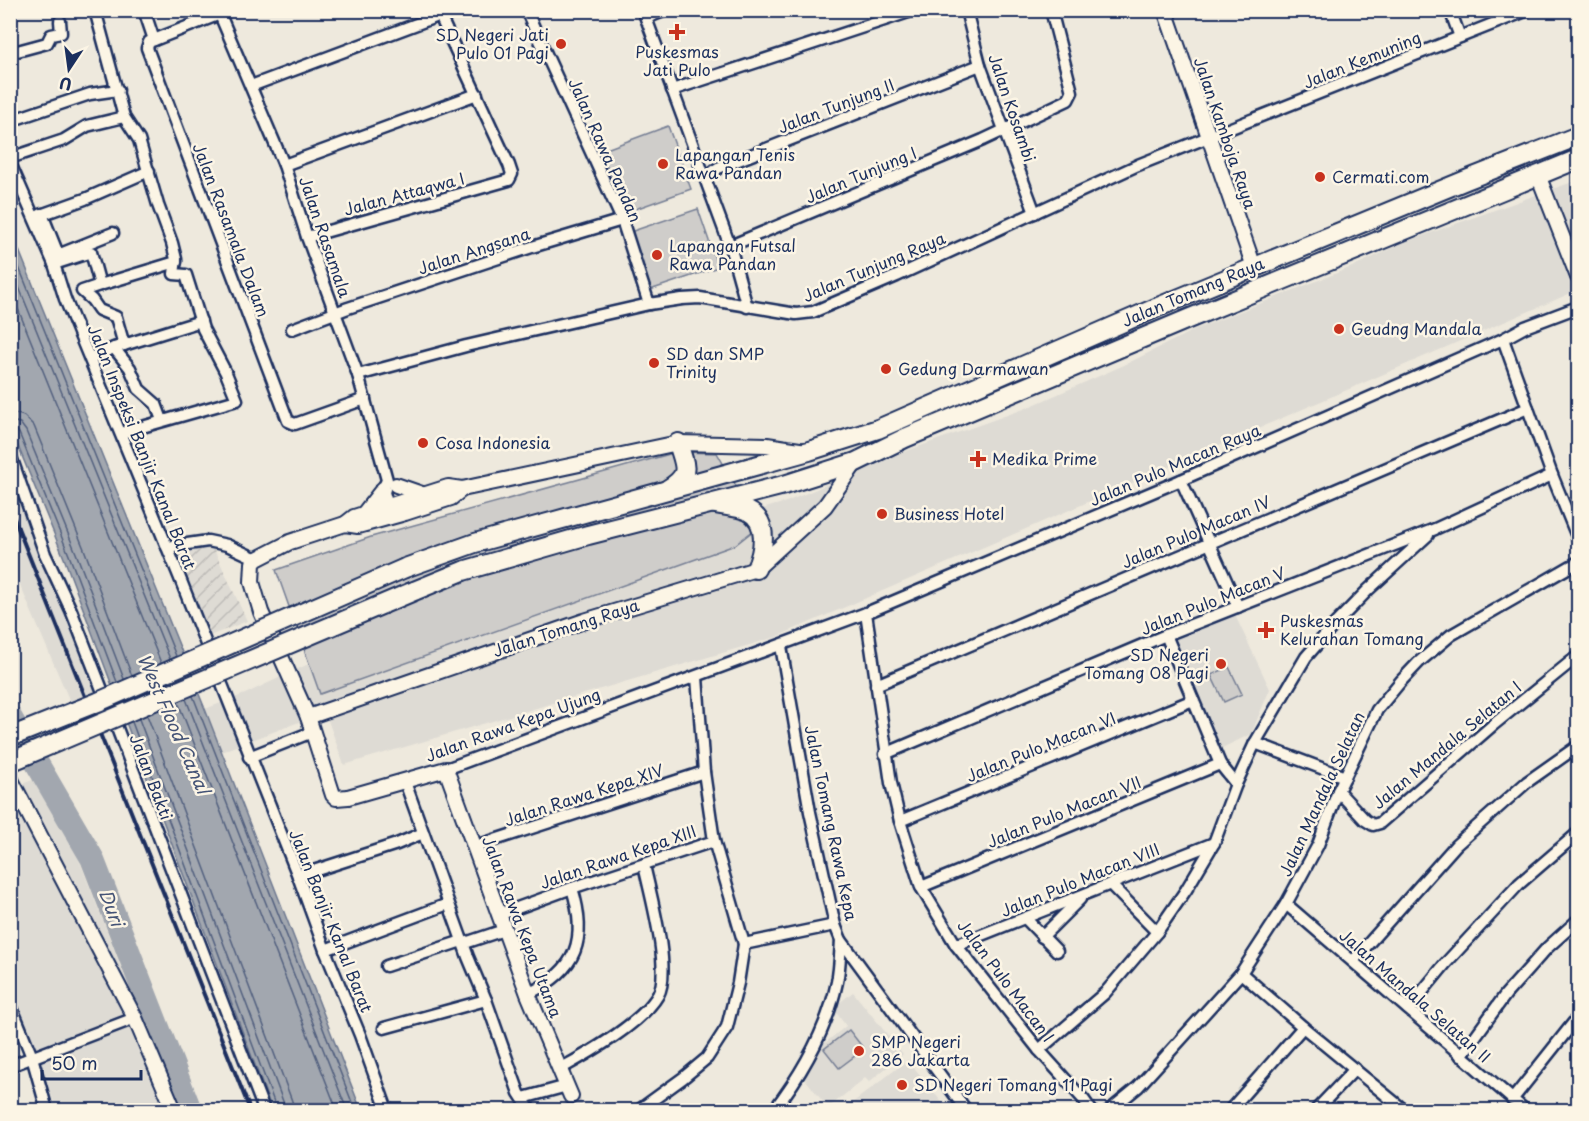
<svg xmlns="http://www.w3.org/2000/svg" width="1589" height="1121" font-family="'Playpen Sans',sans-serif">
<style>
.built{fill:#dedbd4}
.industrial{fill:url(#industrial-furrows)}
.green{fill:#cfcdca;stroke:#757e94;stroke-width:1.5}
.water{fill:#a2a7af;stroke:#6c778f;stroke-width:1.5}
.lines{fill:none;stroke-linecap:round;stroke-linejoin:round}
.shore{stroke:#515f7e;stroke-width:1.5}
.river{stroke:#a2a7af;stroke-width:24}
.tertiary-tunnel{stroke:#c4c4c4;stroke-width:14;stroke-dasharray:14 7;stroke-linecap:butt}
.minor-casing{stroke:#1b2f5e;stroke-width:15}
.tertiary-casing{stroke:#1b2f5e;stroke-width:18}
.primary-casing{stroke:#1b2f5e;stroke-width:22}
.minor{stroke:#fcf5e5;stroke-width:10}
.tertiary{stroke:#fcf5e5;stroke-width:14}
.primary{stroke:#fcf5e5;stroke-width:18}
.rail{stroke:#1b2f5e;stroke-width:4}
.primary-bridge-casing{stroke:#1b2f5e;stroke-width:22;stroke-linecap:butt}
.primary-bridge{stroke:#fcf5e5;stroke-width:18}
.poi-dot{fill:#c8321e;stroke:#fcf5e5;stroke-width:2}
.labels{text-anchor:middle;stroke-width:5;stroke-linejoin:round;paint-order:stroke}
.poi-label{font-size:16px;fill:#1b2f5e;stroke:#fcf5e5;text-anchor:start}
.street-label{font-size:16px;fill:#1b2f5e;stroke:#fcf5e5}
.water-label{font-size:18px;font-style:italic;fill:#445376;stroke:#fcf5e5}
</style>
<defs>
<pattern id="industrial-furrows" width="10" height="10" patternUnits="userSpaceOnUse" patternTransform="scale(1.5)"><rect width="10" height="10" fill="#dedbd4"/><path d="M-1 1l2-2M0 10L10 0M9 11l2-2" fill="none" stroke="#bebcb8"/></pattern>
</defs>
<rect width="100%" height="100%" fill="#eee9dd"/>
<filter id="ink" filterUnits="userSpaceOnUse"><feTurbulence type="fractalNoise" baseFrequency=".0167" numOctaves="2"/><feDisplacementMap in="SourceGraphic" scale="12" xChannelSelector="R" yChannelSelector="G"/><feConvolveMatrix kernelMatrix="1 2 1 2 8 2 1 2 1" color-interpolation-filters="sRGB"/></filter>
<g filter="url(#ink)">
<!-- built -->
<g class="built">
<polygon points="1578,180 1578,290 776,637 344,765 325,712 221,752 205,709 245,694 336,651 721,521 786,502 898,454 1024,409 1122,366 1196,329 1352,267 1405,242"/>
<polygon points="10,472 99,692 71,704 11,564"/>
<polygon points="1233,611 1270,689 1251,734 1222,748 1171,639"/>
<polygon points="46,775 177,1110 57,1110 11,995 11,788"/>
<polygon points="853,992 903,1054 869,1082 865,1078 828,1108 802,1075 820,1047 846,1026 833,1008"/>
<polygon points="908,1060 948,1110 843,1110"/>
</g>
<!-- industrial -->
<polygon class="industrial" points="212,545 247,621 207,637 173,555"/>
<!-- green -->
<g class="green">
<polygon points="668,126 691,189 624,213 601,151"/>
<polygon points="698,209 718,267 650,290 630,232"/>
<polygon points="677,452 717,453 759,526 735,545 320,694 276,570 371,537"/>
<polygon points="1229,667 1242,694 1224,702 1211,675"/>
<polygon points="849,1030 864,1049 839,1068 824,1049"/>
</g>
<!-- water -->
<polygon class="water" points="10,228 205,709 361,1110 272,1110 64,558 11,429"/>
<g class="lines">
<!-- shore -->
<g class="shore">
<polyline points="10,245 176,656"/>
<polyline points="10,265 170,659"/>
<polyline points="10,289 161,663"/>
<polyline points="10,412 24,416 34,426 84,549 132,676"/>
<polyline points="10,421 20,423 26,431 76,553 124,679"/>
<polyline points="10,429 15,429 19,433 69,555 117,682"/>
<polyline points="193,696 355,1110"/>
<polyline points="186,699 347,1110"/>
<polyline points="178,702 337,1110"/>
<polyline points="147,715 292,1101 294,1110"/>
<polyline points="139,719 284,1104 285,1110"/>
<polyline points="132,722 277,1110"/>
</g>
<!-- river -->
<polyline class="river" points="10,717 92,858 190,1110"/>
<!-- tertiary-tunnel -->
<polyline class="tertiary-tunnel" points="571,1096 577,1110"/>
<defs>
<g id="minor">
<polyline points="95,10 124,117 139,140 158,205 172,243 176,259 174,274 186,275 203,329 226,373 237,400 121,433"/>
<polyline points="144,10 154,40"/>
<polyline points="218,10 284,165 307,237 358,375 387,480 383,489 390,513"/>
<polyline points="230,10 149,42 147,48 288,421 295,424 365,399"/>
<polyline points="526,10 622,220 649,304"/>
<polyline points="643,10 730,246 747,307"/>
<polyline points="966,10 980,65 1035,213"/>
<polyline points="1450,10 1460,37"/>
<polyline points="646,18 666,10"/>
<polyline points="10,53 47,43 51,35 61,33 60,21"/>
<polyline points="251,86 454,10"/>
<polyline points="672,90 915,10"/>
<polyline points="10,121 90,94 118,90"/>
<polyline points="10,158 64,140 87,126 124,117"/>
<polyline points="10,163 54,264 65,299 179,576 298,876 325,950 360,1035 387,1110"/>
<polyline points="284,165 477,94"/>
<polyline points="705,178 718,168 980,65"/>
<polyline points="42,214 60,259"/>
<polyline points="35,217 85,199 149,171"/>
<polyline points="307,237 509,180 512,174 509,165 440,16"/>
<polyline points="730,246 983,140 1068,100 1072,92 1051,10"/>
<polyline points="58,255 113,233"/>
<polyline points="54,264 91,252 100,285 176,262"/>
<polyline points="100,285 82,291 92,300 99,310 116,317 124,345"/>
<polyline points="292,329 348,308 532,247 622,220"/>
<polyline points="1503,339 1552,475 1578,539"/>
<polyline points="114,348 130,368 139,389 156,404 162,420"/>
<polyline points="90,358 114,348 201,321"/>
<polyline points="358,375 466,346 649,304 682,299 700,298 796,314 813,312 897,276 1138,165 1528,10"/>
<polyline points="10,454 45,554 71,610 110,710 264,1110"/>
<polyline points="1181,480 1238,607"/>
<polyline points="167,547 208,541 227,545 257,559"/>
<polyline points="866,613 891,783 900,821 921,887 956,945 1039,1050 1084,1100 1091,1110"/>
<polyline points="1166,635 1220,764 1236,784"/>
<polyline points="781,646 810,812 835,925 841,940 966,1110"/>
<polyline points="876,685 1528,408"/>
<polyline points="1255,743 1345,777"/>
<polyline points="885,754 1166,635 1435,529 1552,475"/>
<polyline points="249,757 312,732"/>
<polyline points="446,769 866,613 1181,480 1503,339 1525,327 1578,307"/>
<polyline points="405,782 468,957 486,1000 519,1093 530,1110"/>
<polyline points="1338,791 1365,820 1373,825 1380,823 1493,725 1578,656"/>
<polyline points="900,821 1193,700"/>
<polyline points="473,847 704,772"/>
<polyline points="298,876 397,844 423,833"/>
<polyline points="1110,884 1157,932"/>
<polyline points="921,887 1220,764"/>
<polyline points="1286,904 1525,1110"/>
<polyline points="498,915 572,888 714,841"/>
<polyline points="1026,919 1057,951"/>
<polyline points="1042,937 1080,899"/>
<polyline points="468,942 504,930"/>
<polyline points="744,944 835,925"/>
<polyline points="956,945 1214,843"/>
<polyline points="325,950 448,904"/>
<polyline points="1353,961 1456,845 1527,782 1578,746"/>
<polyline points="386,966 462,941"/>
<polyline points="1241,973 1303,1027 1404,1110"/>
<path d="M528 994C577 970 588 940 572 888"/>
<polyline points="10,1003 32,1057 47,1110"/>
<polyline points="1408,1009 1445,964 1519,884 1578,833"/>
<polyline points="384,1028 486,1000"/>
<polyline points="1039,1050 1105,993 1157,932 1186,890 1214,843 1236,784 1255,743 1306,657 1334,625 1368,590 1428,535"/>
<polyline points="1461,1056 1506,994 1547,948 1578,920"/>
<polyline points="10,1066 135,1018"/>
<path d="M560 1069C589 1053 642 1023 658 995 672 971 650 893 644 865"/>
<polyline points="523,1098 567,1086"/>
<polyline points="1512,1100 1578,1017"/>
<polyline points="639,1110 683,1078 707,1058 727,1027 738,983 744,944 714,841 704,772 697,677"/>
<path d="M774 1110C803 1072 827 1030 837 982 840 968 840 954 841 940"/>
<polyline points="1110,1110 1138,1087 1241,973 1286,904 1318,845 1338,791 1377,710 1401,681 1419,662 1451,635 1578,562"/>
<polyline points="1230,1110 1303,1027"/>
<polyline points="1316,1110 1355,1069"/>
</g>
<g id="tertiary">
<polyline points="1165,10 1254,267"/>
<polyline points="1538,175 1578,277"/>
<polyline points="396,485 422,494"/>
<polyline points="365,512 383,489"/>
<polyline points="345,524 358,526 405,513 451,498 462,489"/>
<polyline points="308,717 584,621 756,569 825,506 856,462"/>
<polyline points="10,778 135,1018 174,1110"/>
<polyline points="571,1096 528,994 446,769 348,797 336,798 333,795 308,717 261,612 252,582 253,563 257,559 290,542 345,524 354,517 448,487 462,489 678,443 767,445 806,451"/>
</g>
<g id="primary">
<path d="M668 489C692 474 685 467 678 443"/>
<path d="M715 504C725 506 739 507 748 511 770 522 763 552 756 569"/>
<polyline points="405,568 475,543 809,451 878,429 1158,307 1466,180 1578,136"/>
<polyline points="414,591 463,571 588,535 784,485 856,462 905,438 1188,319 1578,159"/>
</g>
</defs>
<!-- minor casing -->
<use href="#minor" class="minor-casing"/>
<!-- tertiary casing -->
<use href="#tertiary" class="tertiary-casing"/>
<!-- primary casing -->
<use href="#primary" class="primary-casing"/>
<!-- minor -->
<use href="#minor" class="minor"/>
<!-- tertiary -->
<use href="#tertiary" class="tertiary"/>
<!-- primary -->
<use href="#primary" class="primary"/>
<!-- rail -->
<polyline class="rail" points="10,508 250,1110"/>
<defs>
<g id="primary-bridge">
<polyline points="10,737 98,702 405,568"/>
<polyline points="10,762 414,591"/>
</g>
</defs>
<!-- primary-bridge casing -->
<use href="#primary-bridge" class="primary-bridge-casing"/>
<!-- primary-bridge -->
<use href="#primary-bridge" class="primary-bridge"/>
</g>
</g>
<!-- markers -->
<g class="poi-dot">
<path d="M674 23h6v6h6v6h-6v6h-6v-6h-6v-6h6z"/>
<circle cx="561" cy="44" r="6"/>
<circle cx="663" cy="164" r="6"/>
<circle cx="1320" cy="177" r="6"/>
<circle cx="657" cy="255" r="6"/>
<circle cx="1339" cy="329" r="6"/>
<circle cx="654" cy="363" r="6"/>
<circle cx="886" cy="369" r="6"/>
<circle cx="423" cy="443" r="6"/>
<path d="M975 450h6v6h6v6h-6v6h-6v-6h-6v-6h6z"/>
<circle cx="882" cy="514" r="6"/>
<path d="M1263 621h6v6h6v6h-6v6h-6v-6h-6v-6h6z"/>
<circle cx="1221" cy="664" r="6"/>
<circle cx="859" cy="1051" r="6"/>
<circle cx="902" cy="1085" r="6"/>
</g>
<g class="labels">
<!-- poi labels -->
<g class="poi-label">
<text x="549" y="41" text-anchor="end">SD Negeri Jati<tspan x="549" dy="18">Pulo 01 Pagi</tspan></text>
<text x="677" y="58" text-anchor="middle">Puskesmas<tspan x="677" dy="18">Jati Pulo</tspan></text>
<text x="675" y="161">Lapangan Tenis<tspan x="675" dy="18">Rawa Pandan</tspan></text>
<text x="1332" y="183">Cermati.com</text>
<text x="669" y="252">Lapangan Futsal<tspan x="669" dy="18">Rawa Pandan</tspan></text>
<text x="1351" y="335">Geudng Mandala</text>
<text x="666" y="360">SD dan SMP<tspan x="666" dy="18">Trinity</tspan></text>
<text x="898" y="375">Gedung Darmawan</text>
<text x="435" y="449">Cosa Indonesia</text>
<text x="992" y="465">Medika Prime</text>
<text x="894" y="520">Business Hotel</text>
<text x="1280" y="627">Puskesmas<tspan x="1280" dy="18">Kelurahan Tomang</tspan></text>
<text x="1209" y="661" text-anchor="end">SD Negeri<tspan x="1209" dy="18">Tomang 08 Pagi</tspan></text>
<text x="871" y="1048">SMP Negeri<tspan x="871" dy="18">286 Jakarta</tspan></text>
<text x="914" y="1091">SD Negeri Tomang 11 Pagi</text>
</g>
<!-- street labels -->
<g class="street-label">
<text transform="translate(1362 60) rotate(-22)" y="6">Jalan Kemuning</text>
<text transform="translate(836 106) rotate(-21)" y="6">Jalan Tunjung II</text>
<text transform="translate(1012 108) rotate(71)" y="6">Jalan Kosambi</text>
<text transform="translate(1225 133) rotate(71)" y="6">Jalan Kamboja Raya</text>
<text transform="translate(605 150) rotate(66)" y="6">Jalan Rawa Pandan</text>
<text transform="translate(861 175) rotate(-23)" y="6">Jalan Tunjung I</text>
<text transform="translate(404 194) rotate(-15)" y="6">Jalan Attaqwa I</text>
<text transform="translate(231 230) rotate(69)" y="6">Jalan Rasamala Dalam</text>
<text transform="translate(325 237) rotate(71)" y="6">Jalan Rasamala</text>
<text transform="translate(474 251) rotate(-18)" y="6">Jalan Angsana</text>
<text transform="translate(874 267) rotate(-23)" y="6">Jalan Tunjung Raya</text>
<text transform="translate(1193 292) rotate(-23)" y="6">Jalan Tomang Raya</text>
<text transform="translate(142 447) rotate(68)" y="6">Jalan Inspeksi Banjir Kanal Barat</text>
<text transform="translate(1175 465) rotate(-23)" y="6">Jalan Pulo Macan Raya</text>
<text transform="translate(1196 532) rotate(-23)" y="6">Jalan Pulo Macan IV</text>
<text transform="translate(1213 601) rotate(-22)" y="6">Jalan Pulo Macan V</text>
<text transform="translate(566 628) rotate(-18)" y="6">Jalan Tomang Raya</text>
<text transform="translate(513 725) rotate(-20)" y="6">Jalan Rawa Kepa Ujung</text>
<text transform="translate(1447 745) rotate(-40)" y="6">Jalan Mandala Selatan I</text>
<text transform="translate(1041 747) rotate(-22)" y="6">Jalan Pulo Macan VI</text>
<text transform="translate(151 777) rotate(69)" y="6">Jalan Bakti</text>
<text transform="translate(1322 794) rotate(-65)" y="6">Jalan Mandala Selatan</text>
<text transform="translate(584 795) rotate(-18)" y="6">Jalan Rawa Kepa XIV</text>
<text transform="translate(1064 812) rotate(-22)" y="6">Jalan Pulo Macan VII</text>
<text transform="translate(831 823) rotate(78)" y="6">Jalan Tomang Rawa Kepa</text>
<text transform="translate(618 857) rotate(-19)" y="6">Jalan Rawa Kepa XIII</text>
<text transform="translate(1080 880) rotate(-22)" y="6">Jalan Pulo Macan VIII</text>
<text transform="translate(331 921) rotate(68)" y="6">Jalan Banjir Kanal Barat</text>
<text transform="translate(522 927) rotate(69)" y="6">Jalan Rawa Kepa Utama</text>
<text transform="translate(1006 981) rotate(53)" y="6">Jalan Pulo Macan I</text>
<text transform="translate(1415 996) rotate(41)" y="6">Jalan Mandala Selatan II</text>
</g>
<!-- water labels -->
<g class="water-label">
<text transform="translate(173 724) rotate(66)" y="6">West Flood Canal</text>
<text transform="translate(111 908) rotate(69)" y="6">Duri</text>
</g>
</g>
<!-- margin -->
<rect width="1589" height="1121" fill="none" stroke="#fcf5e5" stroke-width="36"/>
<rect x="18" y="18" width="1553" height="1085" fill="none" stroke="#1b2f5e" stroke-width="2" filter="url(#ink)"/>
<!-- north arrow -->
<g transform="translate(69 69) rotate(193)" stroke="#fcf5e5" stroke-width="4.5" paint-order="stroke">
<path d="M0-4.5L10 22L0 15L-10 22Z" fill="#1b2f5e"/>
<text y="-9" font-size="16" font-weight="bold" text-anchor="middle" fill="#1b2f5e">U</text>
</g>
<!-- scale -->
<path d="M42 1070v9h99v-9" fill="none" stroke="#1b2f5e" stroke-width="3"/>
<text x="51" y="1070" font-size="18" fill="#1b2f5e" stroke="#fcf5e5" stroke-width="4.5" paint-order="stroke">50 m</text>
</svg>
